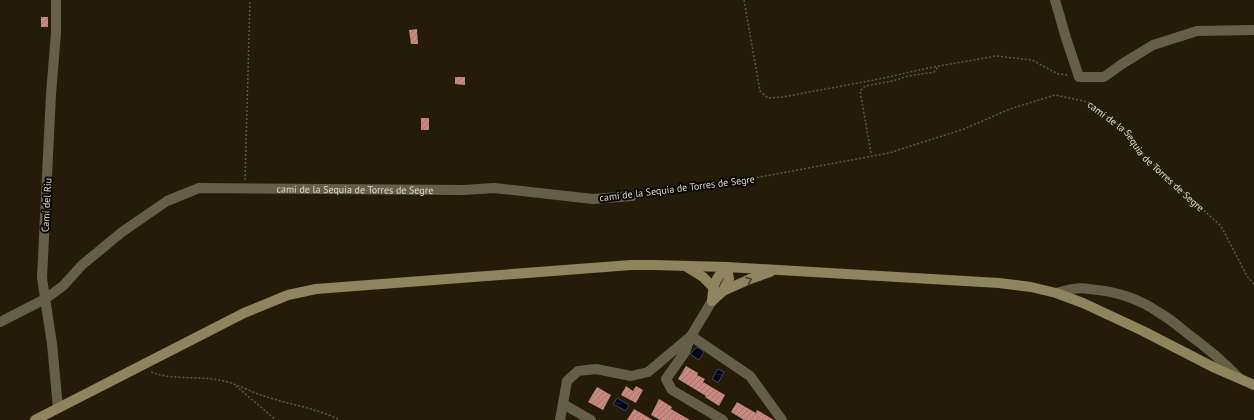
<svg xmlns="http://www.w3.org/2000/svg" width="1254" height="420" font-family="'PT Sans',sans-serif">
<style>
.water{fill:url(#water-ripples);stroke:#434554}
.building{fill:url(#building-hatch)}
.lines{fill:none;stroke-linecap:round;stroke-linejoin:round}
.path{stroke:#5f5847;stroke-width:1.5;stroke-dasharray:2 2;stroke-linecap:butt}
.street{stroke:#665f48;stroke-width:10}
.secondary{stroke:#90845f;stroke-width:10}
.oneway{stroke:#463f2c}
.labels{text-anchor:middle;stroke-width:4;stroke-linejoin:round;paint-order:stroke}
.street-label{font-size:10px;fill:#ded9cd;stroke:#0a0702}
</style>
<defs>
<pattern id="water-ripples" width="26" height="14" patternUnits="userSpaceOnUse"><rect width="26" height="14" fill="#000620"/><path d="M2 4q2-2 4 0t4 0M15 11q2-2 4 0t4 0" fill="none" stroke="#252a3f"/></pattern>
<pattern id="building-hatch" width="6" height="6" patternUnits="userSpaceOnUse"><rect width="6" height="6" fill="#c98980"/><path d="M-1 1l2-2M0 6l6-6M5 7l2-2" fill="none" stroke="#a1736c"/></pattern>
</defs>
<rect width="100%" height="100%" fill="#241c09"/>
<!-- water -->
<g class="water">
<polygon points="697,347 704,352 699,360 690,354"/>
<polygon points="718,369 724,372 718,383 712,379"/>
<polygon points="617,398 629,405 626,411 613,404"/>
</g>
<!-- building -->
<g class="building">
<rect x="41" y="17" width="7" height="10"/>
<polygon points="417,29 418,44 411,44 409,30"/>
<polygon points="455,77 465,77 465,85 455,84"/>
<rect x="421" y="118" width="8" height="12"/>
<polygon points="686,366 698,373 697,375 705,379 703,382 725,395 719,406 705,397 706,396 678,379"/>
<polygon points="626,386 633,391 636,386 643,390 636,403 621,395"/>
<polygon points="597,387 611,395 603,410 588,402"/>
<polygon points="659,399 672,407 671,409 690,420 660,420 651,415"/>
<polygon points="737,402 756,413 757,410 774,420 744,420 731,412"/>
<polygon points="634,409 653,420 627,420"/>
</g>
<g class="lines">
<!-- path -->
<g class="path">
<polyline points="744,0 760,91 768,98 783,97 884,78 928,68 996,56 1032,60 1058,74 1069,75"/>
<polyline points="871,153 860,91 865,86 893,81 908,76 934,72 939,66"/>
<polyline points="245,180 250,0"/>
<path id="s1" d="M642 194 760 177 889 153 964 129 1010 109 1055 95 1088 102 1128 132 1143 155 1221 226 1247 276 1254 284"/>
<path d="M151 372C174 381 200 375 224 381 237 384 249 391 261 395 287 404 316 408 340 420"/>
<polyline points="236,386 276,420"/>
</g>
<!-- street -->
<g class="street">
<polyline points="56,0 56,33 51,94 42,278 52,344 58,408"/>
<polyline points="1055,0 1066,38 1079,77 1104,77 1122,64 1153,45 1197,31 1254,30"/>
<path d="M1056 293C1067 290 1078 287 1089 289 1113 291 1138 298 1158 312 1169 318 1178 326 1188 334 1206 347 1224 362 1239 378"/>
<polyline points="712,301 691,336 685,352 666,379 672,390 723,420"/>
<path id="s2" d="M0 322 45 299 63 286 82 265 122 232 167 201 199 188 464 190 494 188 593 199 632 196"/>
<polyline points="691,336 750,376 782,420"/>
<polyline points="563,404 591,420"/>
<polyline points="560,420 567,381 578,371 596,369 631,376 648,372 691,336"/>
</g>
<!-- secondary -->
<g class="secondary">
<polyline points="687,267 703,277 713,287"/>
<polyline points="723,291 729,279 727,267"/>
<polyline points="712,301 723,291 750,279 770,272"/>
<path d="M712 301C713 285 715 278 727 267"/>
<polyline points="35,420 244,313 288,295 316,289 631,265 653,265 727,267 999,283 1031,287 1056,293 1083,303 1143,331 1215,368 1254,385"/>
</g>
</g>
<!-- one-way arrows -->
<defs><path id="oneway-chevron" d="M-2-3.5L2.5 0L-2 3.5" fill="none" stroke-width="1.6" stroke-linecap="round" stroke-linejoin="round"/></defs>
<use class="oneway" href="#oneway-chevron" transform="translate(749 280) rotate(-21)"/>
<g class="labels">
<!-- street labels -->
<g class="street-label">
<text dy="4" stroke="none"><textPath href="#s1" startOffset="540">camí de la Sequia de Torres de Segre</textPath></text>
<text transform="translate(677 188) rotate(-7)" y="4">camí de la Sequia de Torres de Segre</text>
<text dy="4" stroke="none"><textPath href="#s2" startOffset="398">camí de la Sequia de Torres de Segre</textPath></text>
<text transform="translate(46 205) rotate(-87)" y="4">Camí del Riu</text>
</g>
</g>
</svg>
